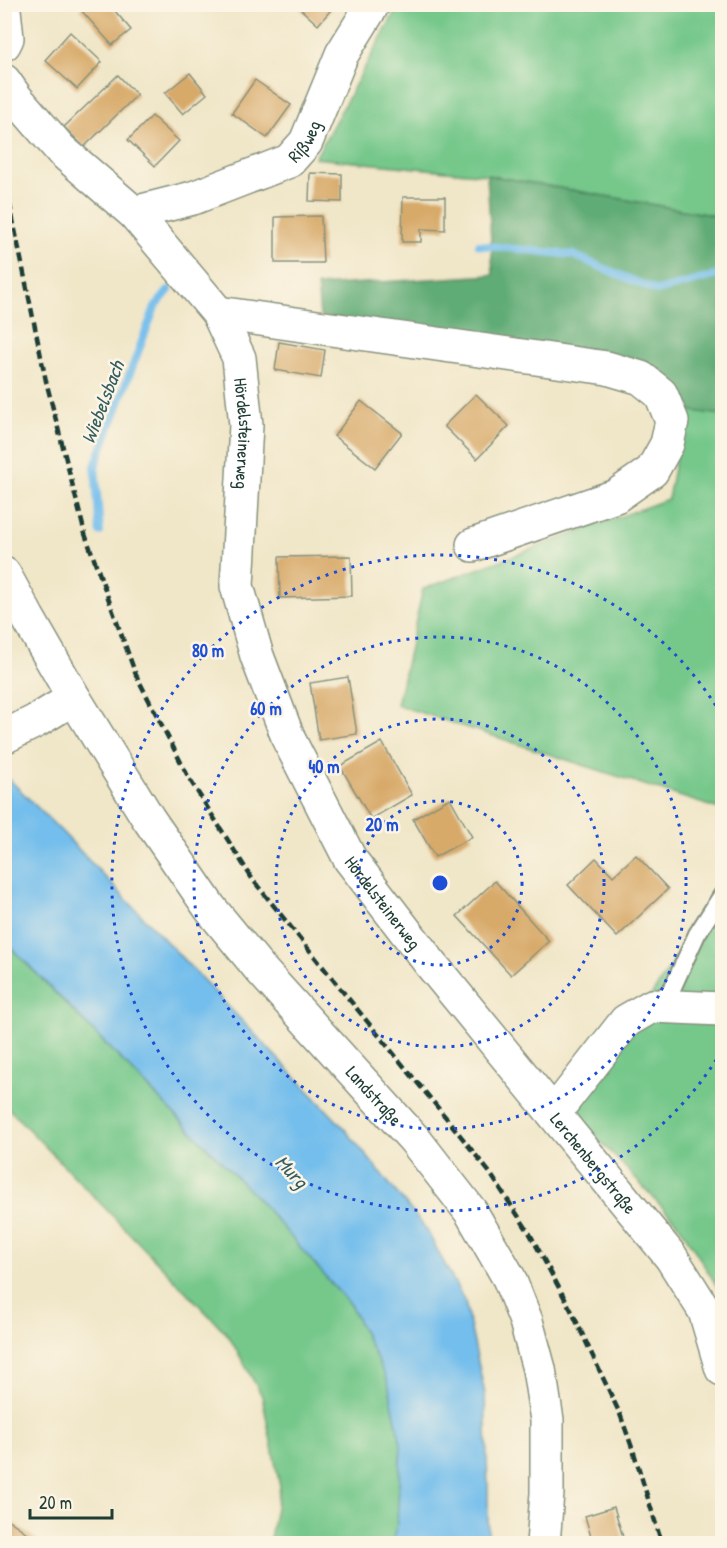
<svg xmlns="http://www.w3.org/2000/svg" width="727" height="1548" font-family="'Patrick Hand',sans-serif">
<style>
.green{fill:#75c78a;stroke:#4a825f;stroke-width:1.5}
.forest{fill:#60ac76;stroke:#407455;stroke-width:1.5}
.water{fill:#73beec;stroke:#497e90;stroke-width:1.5}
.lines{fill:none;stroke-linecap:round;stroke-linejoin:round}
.stream{stroke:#73beec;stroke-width:8}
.building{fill:#d8aa6a}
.service-casing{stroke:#88927e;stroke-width:20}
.minor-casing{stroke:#88927e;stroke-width:36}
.tertiary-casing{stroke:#88927e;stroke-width:36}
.service{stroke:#fff;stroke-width:16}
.minor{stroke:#fff;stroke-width:33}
.tertiary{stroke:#fff;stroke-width:33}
.rail{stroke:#1f3d34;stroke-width:4.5;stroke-dasharray:9 4.5;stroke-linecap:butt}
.ring{fill:none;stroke:#1d4ed8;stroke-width:3;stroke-dasharray:3 6}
.labels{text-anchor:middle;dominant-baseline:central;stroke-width:5;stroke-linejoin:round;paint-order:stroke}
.street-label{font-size:18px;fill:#1f3d34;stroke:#fcf5e5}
.water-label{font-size:20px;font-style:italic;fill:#345d62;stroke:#fcf5e5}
.centre{fill:#1d4ed8;stroke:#fcf5e5;stroke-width:3}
.ring-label{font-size:18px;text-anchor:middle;font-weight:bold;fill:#1d4ed8;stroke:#fcf5e5;stroke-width:5;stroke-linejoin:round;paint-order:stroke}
</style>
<rect width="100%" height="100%" fill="#fcf5e5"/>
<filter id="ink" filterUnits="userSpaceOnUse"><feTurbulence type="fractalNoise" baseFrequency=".0167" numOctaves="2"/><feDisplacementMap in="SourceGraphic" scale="12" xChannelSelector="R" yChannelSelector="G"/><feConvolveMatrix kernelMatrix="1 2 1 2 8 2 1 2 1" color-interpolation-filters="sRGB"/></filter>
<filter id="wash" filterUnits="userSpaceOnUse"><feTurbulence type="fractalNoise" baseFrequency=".008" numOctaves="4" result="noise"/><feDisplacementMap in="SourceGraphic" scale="24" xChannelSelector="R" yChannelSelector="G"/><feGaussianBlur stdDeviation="1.35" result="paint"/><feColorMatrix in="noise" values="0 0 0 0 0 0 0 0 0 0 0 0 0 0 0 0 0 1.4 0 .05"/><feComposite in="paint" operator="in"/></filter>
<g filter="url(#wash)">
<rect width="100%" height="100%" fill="#f0e6c8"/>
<path class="green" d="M399,5H722V217L487,175L315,158Z
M685,410L722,415V810L397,705L423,589L668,499Z
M722,890V1299L720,1291L679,1225L573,1112Z
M4,941L260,1201L351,1306L388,1382L401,1444L397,1525L392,1543H269L280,1487L262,1396L228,1335L5,1105Z"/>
<path class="forest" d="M487,175L722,217V415L685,410L648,366L320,316L317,286L493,275Z"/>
<path class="water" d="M4,774L64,834L344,1128L426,1229L465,1302L485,1394L488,1490V1543H392L397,1525L401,1444L388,1382L351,1306L260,1201L5,941Z"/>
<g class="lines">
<path class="stream" d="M479,245L573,255L657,291L722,274
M100,532L95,466L155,307L169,290"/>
</g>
<g id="blocks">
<path class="building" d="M85,4H109L131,30L112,45L80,9Z
M295,4H336L318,25Z
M70,32L102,62L77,89L45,60Z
M190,73L207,94L183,114L165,93Z
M118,75L137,95L84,147L64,127Z
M255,80L291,105L267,138L232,113Z
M152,116L179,141L155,166L128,140Z
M310,173L342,174V202L309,201Z
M403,197H445V230L421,229V242H402Z
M321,216L323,263H275V217Z
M279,342L325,350L321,378L275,370Z
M476,394L509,426L477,459L444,426Z
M361,401L402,433L375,468L334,436Z
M351,556L352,596L280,598L279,557Z
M348,677L357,734L319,740L310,683Z
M382,742L412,795L371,819L340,766Z
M450,798L472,837L435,857L413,819Z
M636,855L668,889L617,937L568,885L596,858L613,876Z
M495,881L549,941L511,975L457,916Z
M614,1507L625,1544H593L585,1516Z
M4,1517L43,1544H4Z"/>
</g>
</g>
<g filter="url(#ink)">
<use href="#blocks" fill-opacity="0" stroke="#88927e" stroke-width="1.5"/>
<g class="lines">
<defs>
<path id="service" d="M655,1004L672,989L697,934L722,895"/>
<g id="minor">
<path d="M4,10L7,38L4,44"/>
<path id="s1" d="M4,81L16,98L61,150L134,213L218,313L239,358L246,425L237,586L257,656L289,740L350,859L430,963L671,1257L705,1311L722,1369"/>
<path id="s2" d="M134,213L193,198L289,161L306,142L342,54L373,4"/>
<path d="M218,313L607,368L641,378L661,394L672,421L667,444L652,471L616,496L473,545"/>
<path d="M554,1113L626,1021L652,1006L722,1009"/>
</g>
<g id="tertiary">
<path id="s3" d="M4,574L28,618L74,698L148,818L210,908L261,970L415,1140L471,1212L509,1278L526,1321L539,1369L547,1420V1493L543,1544"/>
<path d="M4,737L36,721L74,698"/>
</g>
</defs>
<use href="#service" class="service-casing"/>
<use href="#minor" class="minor-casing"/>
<use href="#tertiary" class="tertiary-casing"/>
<use href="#service" class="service"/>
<use href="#minor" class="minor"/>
<use href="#tertiary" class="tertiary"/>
<path class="rail" d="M4,176L46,381L85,534L136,675L190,780L253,880L339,987L448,1120L490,1173L530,1234L571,1310L620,1414L634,1453L662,1544"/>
</g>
</g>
<g class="ring">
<circle cx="440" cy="883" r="82"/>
<circle cx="440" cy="883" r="164"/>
<circle cx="440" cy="883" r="246"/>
<path d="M721 1052A328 328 0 1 1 721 714"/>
</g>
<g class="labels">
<g class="street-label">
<text stroke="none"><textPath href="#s2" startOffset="189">Rißweg</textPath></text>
<text stroke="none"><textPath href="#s1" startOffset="442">Hördelsteinerweg</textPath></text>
<text stroke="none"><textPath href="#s1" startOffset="946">Hördelsteinerweg</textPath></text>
<text stroke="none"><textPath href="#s3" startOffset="642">Landstraße</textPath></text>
<text stroke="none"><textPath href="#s1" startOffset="1281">Lerchenbergstraße</textPath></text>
</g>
<g class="water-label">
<text transform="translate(102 402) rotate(-69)">Wiebelsbach</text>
<text transform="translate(292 1171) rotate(46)">Murg</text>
</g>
</g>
<circle cx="440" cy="883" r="9" class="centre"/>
<g class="ring-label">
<text x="208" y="657">80 m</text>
<text x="266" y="715">60 m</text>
<text x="324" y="773">40 m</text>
<text x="382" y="831">20 m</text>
</g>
<rect width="727" height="1548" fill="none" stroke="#fcf5e5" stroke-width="24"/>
<path d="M30 1509v9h82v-9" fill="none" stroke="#1f3d34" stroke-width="3"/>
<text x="39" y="1509" font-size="18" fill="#1f3d34" stroke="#fcf5e5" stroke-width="4.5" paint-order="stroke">20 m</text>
</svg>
